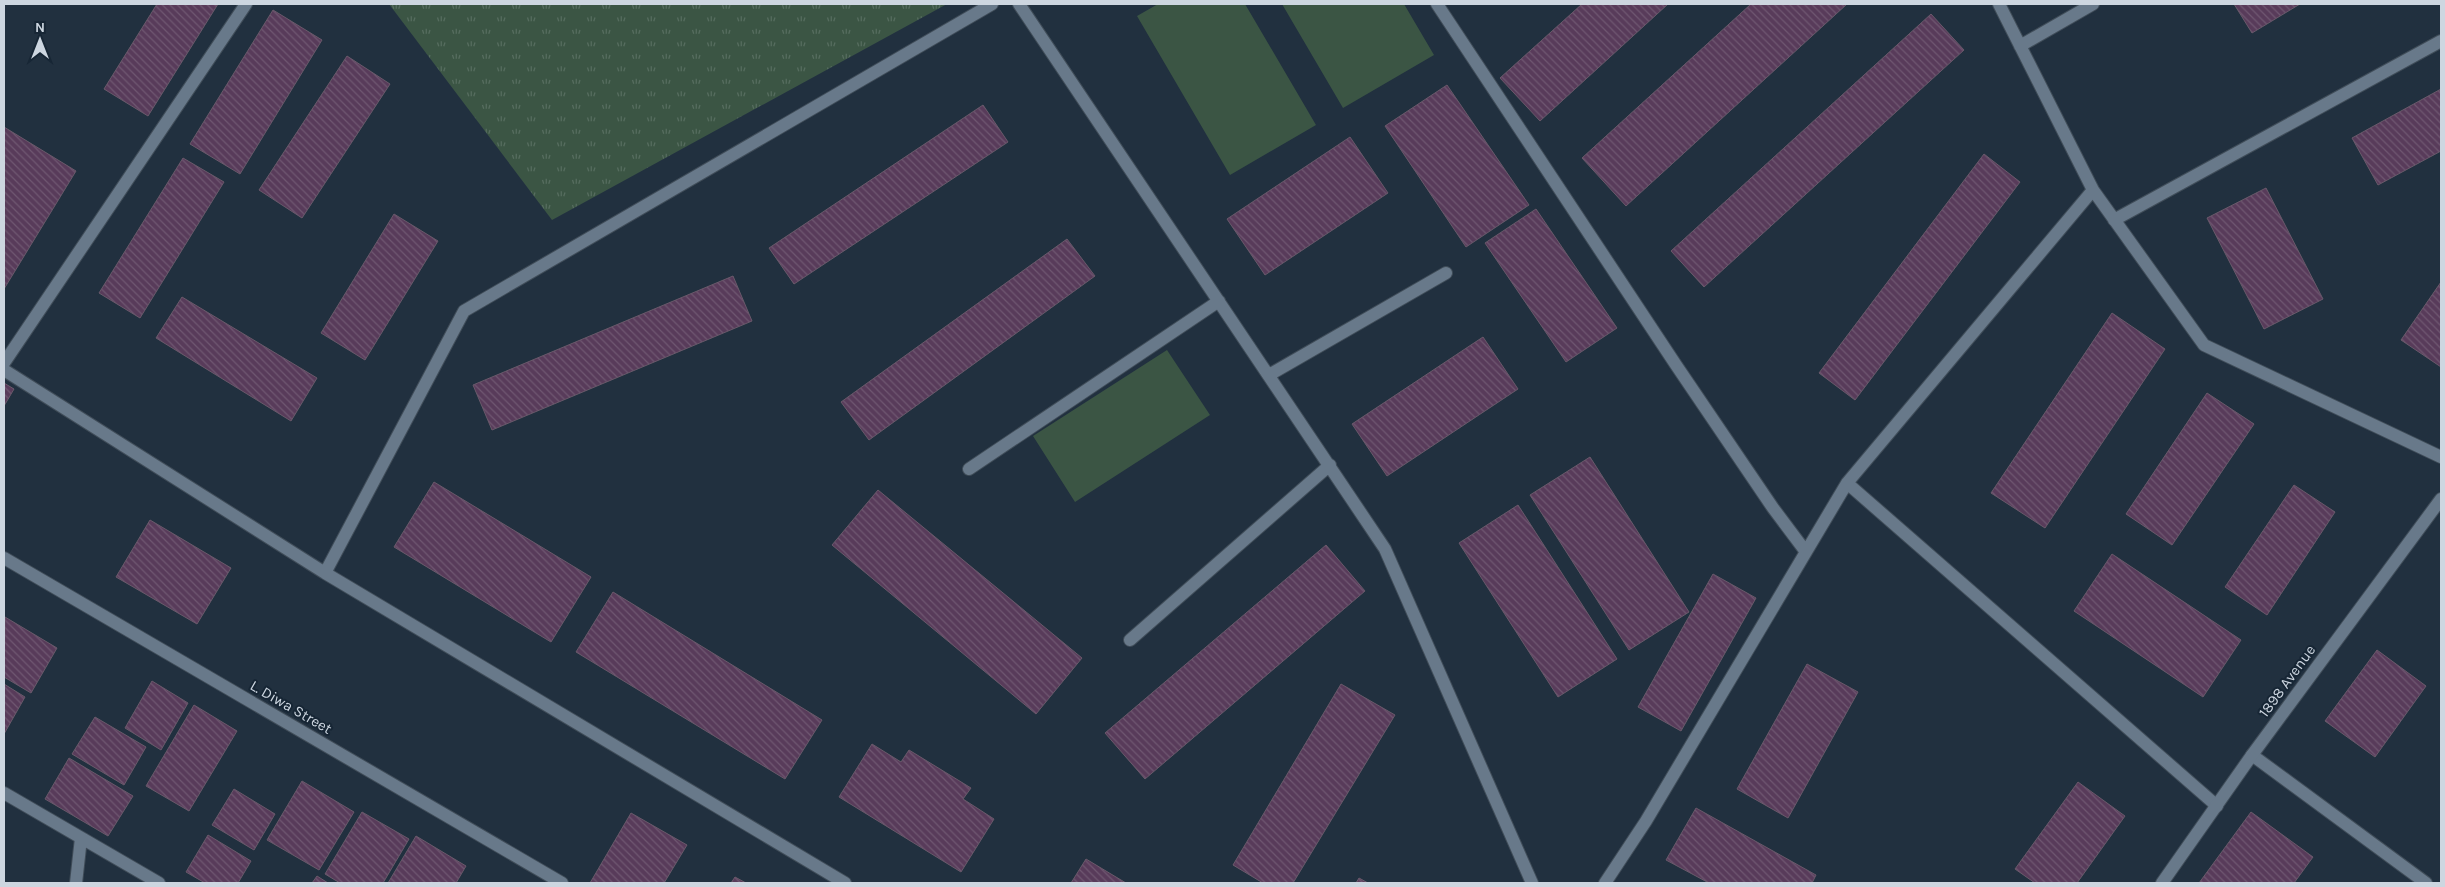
<svg xmlns="http://www.w3.org/2000/svg" width="2445" height="887" font-family="Karla,sans-serif">
<style>
.grass{fill:url(#grass-tufts)}
.park{fill:#3b5544}
.building{fill:url(#building-back-hatch);stroke:#69596a}
.lines{fill:none;stroke-linecap:round;stroke-linejoin:round}
.minor-casing{stroke:#404d59;stroke-width:14}
.tertiary-casing{stroke:#404d59;stroke-width:14}
.minor{stroke:#68798a;stroke-width:12}
.tertiary{stroke:#68798a;stroke-width:12}
.labels{text-anchor:middle;dominant-baseline:central;stroke-width:4;stroke-linejoin:round;paint-order:stroke}
.street-label{font-size:15px;fill:#cdd6e0;stroke:#172635}
</style>
<defs>
<pattern id="grass-tufts" width="24" height="20" patternUnits="userSpaceOnUse" patternTransform="scale(1.25)"><rect width="24" height="20" fill="#3b5544"/><path d="M3 7l-1-3M5 7V3M7 7l1-3M15 17l-1-3M17 17v-4M19 17l1-3" fill="none" stroke="#566d5f"/></pattern>
<pattern id="building-back-hatch" width="6" height="6" patternUnits="userSpaceOnUse" patternTransform="scale(1.25)"><rect width="6" height="6" fill="#583b5a"/><path d="M-1 5l2 2M0 0l6 6M5-1l2 2" fill="none" stroke="#6f5771"/></pattern>
</defs>
<rect width="100%" height="100%" fill="#21303f"/>
<path class="grass" d="M389,4H947L552,220Z"/>
<path class="park" d="M1158,4H1245L1316,125L1230,175L1137,16Z
M1282,4H1404L1434,55L1343,108Z
M1167,350L1210,415L1075,502L1033,436Z"/>
<path class="building" d="M157,4H218L148,116L104,89Z
M1582,4H1668L1540,121L1500,78Z
M1751,4H1847L1626,206L1582,158Z
M2234,4H2300L2252,33Z
M273,10L322,40L240,174L190,144Z
M1931,14L1964,50L1704,287L1671,251Z
M347,56L390,84L302,218L259,190Z
M1447,85L1529,205L1466,247L1385,126Z
M2441,89V151L2378,185L2352,138Z
M983,105L1008,142L794,284L769,248Z
M4,127L76,171L4,289Z
M1350,137L1388,193L1265,275L1227,219Z
M1984,154L2020,182L1855,400L1819,373Z
M183,158L224,182L140,318L99,293Z
M2266,188L2323,299L2264,329L2207,218Z
M1536,209L1617,328L1566,362L1485,243Z
M394,214L438,241L365,360L321,333Z
M1067,239L1095,276L869,440L841,402Z
M733,276L752,321L492,430L473,385Z
M2441,282V367L2401,340Z
M182,297L317,378L291,421L156,338Z
M2112,313L2165,349L2045,528L1991,493Z
M1483,337L1518,389L1387,476L1352,424Z
M4,383L14,389L4,406Z
M2207,393L2254,424L2172,545L2126,514Z
M1590,457L1689,612L1629,650L1530,495Z
M434,482L591,577L551,642L394,547Z
M2294,485L2335,512L2267,615L2225,587Z
M878,490L1082,658L1036,714L832,545Z
M1518,505L1617,659L1558,697L1459,543Z
M150,520L231,568L197,624L116,577Z
M1326,545L1365,591L1145,779L1105,733Z
M2112,554L2241,640L2203,697L2074,611Z
M1713,574L1756,598L1681,731L1638,707Z
M613,592L822,720L785,779L576,652Z
M5,617L57,648L31,693L4,677Z
M2377,650L2426,686L2375,757L2325,721Z
M1807,664L1858,692L1788,818L1737,789Z
M152,681L188,703L161,750L125,728Z
M4,684L25,697L4,734Z
M1341,684L1395,715L1293,883H1263L1233,865Z
M194,705L237,731L189,811L146,786Z
M95,717L146,747L124,785L72,754Z
M872,744L901,762L909,750L971,788L963,799L994,819L961,872L839,797Z
M69,758L133,796L108,836L45,799Z
M302,781L354,812L319,870L267,840Z
M2078,782L2125,816L2077,883H2035L2015,869Z
M234,789L275,814L254,850L212,825Z
M1696,808L1816,875L1812,883H1709L1666,860Z
M362,812L409,839L383,883H340L325,874Z
M2251,812L2313,857L2294,883H2199Z
M631,813L687,845L664,883H590Z
M208,835L251,861L238,883H205L186,872Z
M416,836L466,866L456,883H388Z
M1086,859L1126,883H1071Z
M317,876L328,883H312Z
M735,877L746,883H731Z
M1359,878L1368,883H1356Z"/>
<g class="lines">
<defs>
<path id="minor" d="M1019,4L1385,549L1532,883
M1437,4L1676,365L1773,508L1806,552
M1999,4L2093,190L2204,345L2441,457
M2020,46L2093,4
M2114,220L2441,41
M4,363L246,4
M4,370L325,573L845,883
M1269,375L1446,273
M969,469L1219,301
M1847,483L2217,806
M4,558L562,883
M325,573L464,311L992,4
M1130,640L1330,465
M2252,755L2426,883
M4,793L159,883
M76,883L81,838
M1605,883L1646,821L1847,483L2093,190"/>
<path id="tertiary" d="M2162,883L2252,755L2441,499"/>
</defs>
<use href="#minor" class="minor-casing"/>
<use href="#tertiary" class="tertiary-casing"/>
<use href="#minor" class="minor"/>
<use href="#tertiary" class="tertiary"/>
</g>
<g class="labels">
<g class="street-label">
<text transform="translate(2287 681) rotate(-54)">1898 Avenue</text>
<text transform="translate(291 707) rotate(30)">L. Diwa Street</text>
</g>
</g>
<rect width="2445" height="887" fill="none" stroke="#cdd6e0" stroke-width="10"/>
<g transform="translate(40 40)" stroke="#172635" stroke-width="4" paint-order="stroke">
<path d="M0-4L9 19L0 12L-9 19Z" fill="#cdd6e0"/>
<text y="-8" font-size="14" font-weight="bold" text-anchor="middle" fill="#cdd6e0">N</text>
</g>
</svg>
